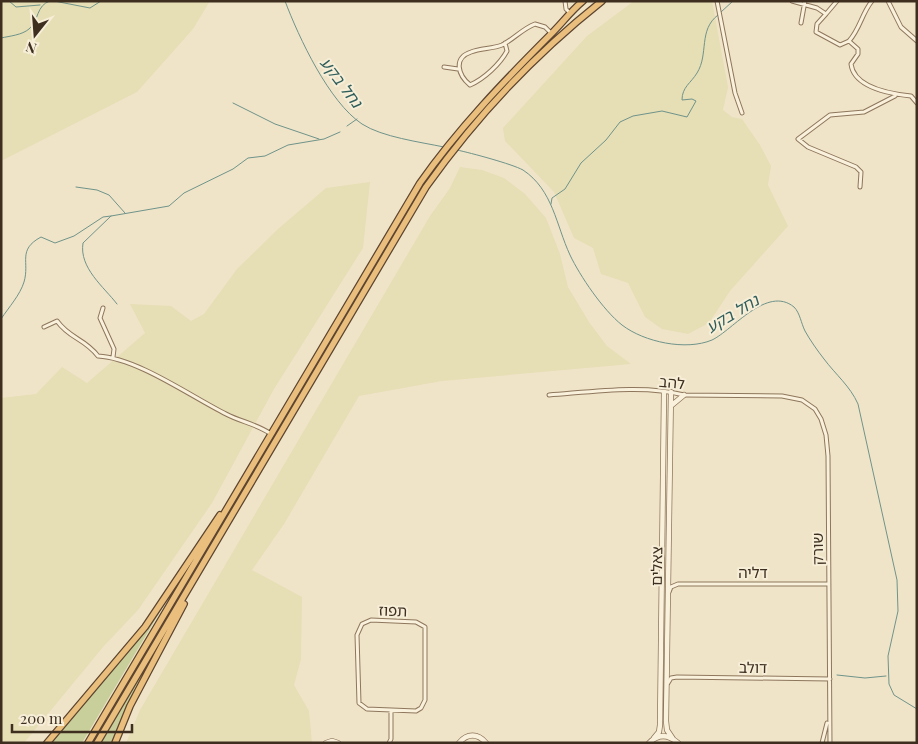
<svg xmlns="http://www.w3.org/2000/svg" width="918" height="744" font-family="'Playfair Display','Noto Sans Hebrew',serif">
<style>
.farmland{fill:#e6deb5}
.green{fill:#c9cf9b}
.lines{fill:none;stroke-linecap:round;stroke-linejoin:round}
.stream{stroke:#6f938a;stroke-width:1}
.minor-casing{stroke:#8d765c;stroke-width:5}
.tertiary-casing{stroke:#8d765c;stroke-width:6}
.trunk-casing{stroke:#5b4430;stroke-width:8}
.minor{stroke:#faf1dc;stroke-width:3}
.tertiary{stroke:#faf1dc;stroke-width:4.5}
.trunk{stroke:#eabe7c;stroke-width:5.5}
.labels{text-anchor:middle;dominant-baseline:central;stroke-width:4;stroke-linejoin:round;paint-order:stroke}
.street-label{font-size:15px;fill:#3d2e20;stroke:#f7eed8}
.water-label{font-size:16px;font-style:italic;fill:#2f5d5a;stroke:#f7eed8}
</style>
<rect width="100%" height="100%" fill="#f0e4c8"/>
<path class="farmland" d="M1,1H210L193,29L137,92L1,161Z
M634,1H712L728,87L723,110L732,117L742,119L760,145L771,166L768,185L788,226L730,291L709,323L688,334L662,329L645,317L628,283L601,274L593,248L574,238L554,192L505,141L503,128L587,36Z
M460,167L482,170L504,178L525,194L546,218L560,254L568,287L589,322L607,346L631,364L442,381L359,396L284,524L252,570L302,597L301,659L294,685L309,711L312,743H126L140,710L430,216L450,188Z
M370,182L363,248L274,389L212,503L138,610L103,647L24,743H1V398L36,394L62,367L87,383L145,333L130,304L171,306L191,321L204,314L237,269L278,229L326,188Z"/>
<path class="green" d="M173,590L82,743H51L135,644Z
M151,659L111,743H101Z"/>
<g class="lines">
<path class="stream" d="M9,1L16,7L40,5
M54,1L90,8L101,1
M285,1C299,38 329,102 362,124C382,137 420,142 444,147
M721,12L733,1
M1,38C10,36 22,35 29,29C39,21 36,5 50,1
M233,103L275,124L319,139
M347,126L357,119
M457,150C471,153 512,164 523,170C553,190 556,225 570,255C580,276 603,310 622,325C644,342 686,351 712,340C733,330 767,285 794,307C800,313 801,323 805,331C810,340 817,350 824,359C836,375 850,386 858,404L897,580L898,611L888,656L889,684L894,695L917,709
M76,187L97,190L109,195L125,213
M551,204L552,198L565,189L581,163L606,140L620,122L633,116L662,111L687,117L696,101L692,99L682,100C682,87 691,83 697,73C709,54 698,30 718,15
M117,304C104,287 79,268 83,243L111,216L169,206L184,193L233,169L248,158L265,156L288,145L324,139L340,132
M1,319C9,307 20,295 24,282C30,262 17,250 41,237L55,243L74,236L103,217L111,216
M837,675L865,678L886,676"/>
<defs>
<path id="minor" d="M565,1L566,9L569,12
M717,1L735,93L742,113
M792,1L817,8L826,14L817,24L816,32L840,45L849,41L858,49V54L851,64C854,88 892,94 911,96L917,103
M888,1L901,27L917,41
M826,14L837,1
M801,23L805,1
M849,41C860,29 862,13 872,1
M505,43L507,51C500,64 484,79 470,85C458,75 453,58 471,52C481,48 492,49 502,45C514,39 522,29 535,24L545,27L551,33
M444,67L458,69
M860,187L861,172L856,167L808,147L798,139L830,115L864,112L895,96
M103,308L100,318L114,349L113,357
M44,327L57,321C70,339 84,338 98,356C137,358 190,396 226,414C241,422 257,424 271,434
M549,395C590,392 644,384 684,395L782,396L802,400L815,409L821,419L826,435L828,456L830,743
M669,592L671,587L678,584H829
M371,620L416,622L425,627V700L421,708L416,711L367,709L359,703L357,635L362,624Z
M668,683L671,678L677,677L830,679
M389,743L391,739V711
M822,743L827,723"/>
<path id="tertiary" d="M671,392L666,721L667,730L673,739
M672,405L684,395
M654,738L659,732L660,725L664,392
M326,743L332,741L338,743
M459,743C467,733 478,733 486,743
M649,743C658,734 668,734 678,743"/>
<path id="trunk" d="M47,743L145,627L220,515
M88,743L420,183C458,129 504,81 551,34C562,23 571,11 583,1
M97,743L426,187C475,118 535,54 602,1
M115,743L130,706L184,604"/>
</defs>
<use href="#minor" class="minor-casing"/>
<use href="#tertiary" class="tertiary-casing"/>
<use href="#trunk" class="trunk-casing"/>
<use href="#minor" class="minor"/>
<use href="#tertiary" class="tertiary"/>
<use href="#trunk" class="trunk"/>
</g>
<g class="labels">
<g class="street-label">
<text transform="translate(672 382) rotate(5)">להב</text>
<text transform="translate(817 549) rotate(-91)">שורק</text>
<text transform="translate(656 566) rotate(-89)">צאלים</text>
<text x="753" y="572">דליה</text>
<text transform="translate(393 610) rotate(2)">תפוז</text>
<text transform="translate(753 667) rotate(1)">דולב</text>
</g>
<g class="water-label">
<text transform="translate(342 82) rotate(53)">נחל בקע</text>
<text transform="translate(732 313) rotate(-31)">נחל בקע</text>
</g>
</g>
<rect width="918" height="744" fill="none" stroke="#3d2e20" stroke-width="5"/>
<g transform="translate(35 35) rotate(197)" stroke="#f7eed8" stroke-width="4" paint-order="stroke">
<path d="M0-4L9 19L0 12L-9 19Z" fill="#3d2e20"/>
<text y="-8" font-size="14" font-weight="bold" text-anchor="middle" fill="#3d2e20">N</text>
</g>
<path d="M12 724v8h120v-8" fill="none" stroke="#3d2e20" stroke-width="2.5"/>
<text x="20" y="724" font-size="15" fill="#3d2e20" stroke="#f7eed8" stroke-width="4" paint-order="stroke">200 m</text>
</svg>
